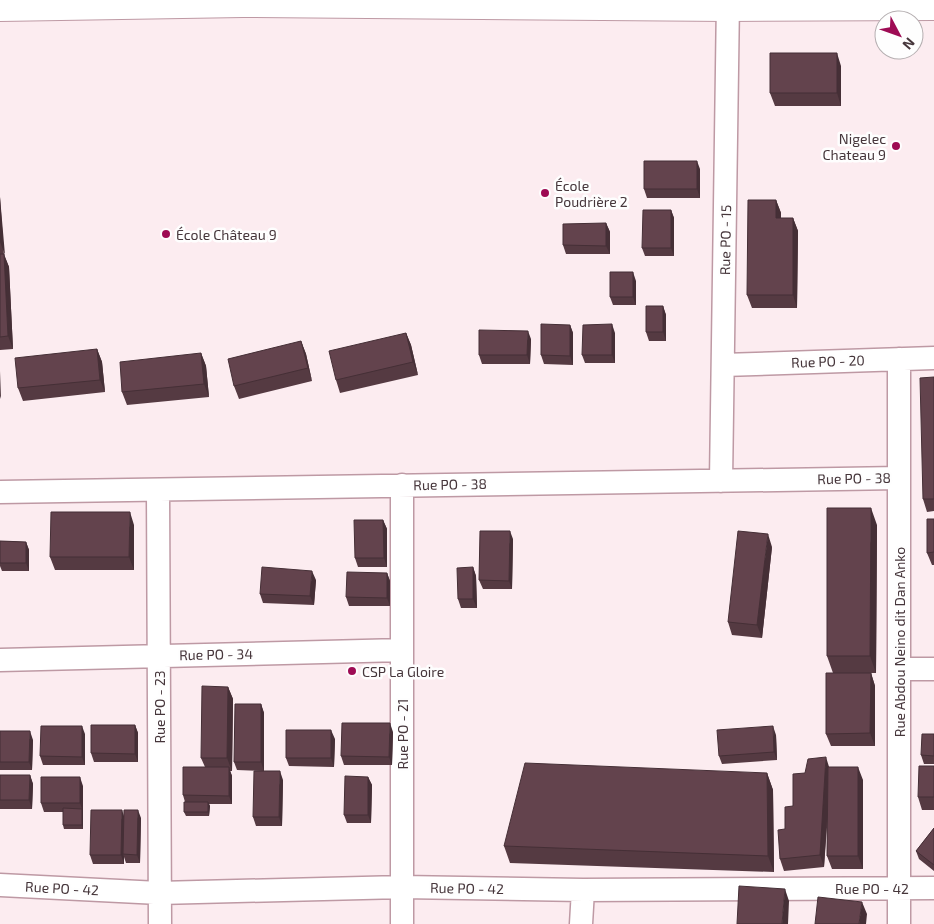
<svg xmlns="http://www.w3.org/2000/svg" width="934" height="924" font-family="'Exo 2',sans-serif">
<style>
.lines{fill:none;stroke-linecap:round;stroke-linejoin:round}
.street-casing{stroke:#be99a4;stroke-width:25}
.secondary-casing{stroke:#be99a4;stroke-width:30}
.street{stroke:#fff;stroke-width:22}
.secondary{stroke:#fff;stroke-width:28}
.wall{fill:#553a42}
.shaded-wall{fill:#452f36}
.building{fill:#63434d;stroke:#452f36}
.poi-dot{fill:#9e0b54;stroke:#fefefe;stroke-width:2}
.labels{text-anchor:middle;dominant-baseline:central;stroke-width:5;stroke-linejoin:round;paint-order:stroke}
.poi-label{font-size:14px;fill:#46363b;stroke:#fefefe;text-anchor:start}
.street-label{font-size:14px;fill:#46363b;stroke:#fefefe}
</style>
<rect width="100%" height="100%" fill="#fcecf0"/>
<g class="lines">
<defs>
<path id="street" d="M723,365L934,358
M721,481L728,0
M402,485V924
M158,490L160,924
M0,492L899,478
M0,660L402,650
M899,669H934
M0,885L159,893L402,887L583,890L934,888
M581,924L583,890
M899,924V359"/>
<path id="secondary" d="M0,7L243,3L728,7L934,6"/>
</defs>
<use href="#street" class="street-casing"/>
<use href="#secondary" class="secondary-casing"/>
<use href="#street" class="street"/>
<use href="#secondary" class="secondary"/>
</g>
<path class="wall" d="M841,66V106H775L770,93Z
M700,169V198H647L644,189Z
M0,197L4,255L9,267L13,349L0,350Z
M776,200L781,213V218H793L798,231L797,308H752L747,295Z
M671,210L674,218V256H645L642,248Z
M606,223L610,232V254H566L563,245Z
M636,281V305H613L610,297Z
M663,306L666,315V341H649L646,332Z
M570,325L573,333V365L544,364L541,355Z
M406,333L411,345L418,375L340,393L336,380Z
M615,333V363H585L582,355Z
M531,339L530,364H482L479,355Z
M301,341L306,354L312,381L239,399L234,386Z
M97,349L102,362L105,392L23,401L18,388Z
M201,353L206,366L209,397L127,405L122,392Z
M934,377V511L927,512L923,499Z
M934,519V565H932L927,553Z
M383,520L387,529V567H358L355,558Z
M134,525V570H55L50,557Z
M877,525L876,673H871L875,686V746H831L826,734L833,673L827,656Z
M513,539L512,589H483L479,580Z
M0,541L26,542L29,550V571H2L0,566Z
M772,547L762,638L732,635L728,622Z
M473,567L476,576L477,608H461L458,599Z
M387,573L390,581V606H349L346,597Z
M316,580L314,605L263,603L260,594Z
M228,687L233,699L232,771H230L232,776V804H209L210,806L209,816H186L184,812L185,802L183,795L205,767L201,758Z
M261,704L264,713V771L237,770L234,762Z
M135,725L138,733V762H94L91,753Z
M0,731L33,740L32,770H0Z
M393,732L392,765H344L341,756Z
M85,734V765H43L40,756Z
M934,734V764H924L921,755Z
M776,735L777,760L722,764L719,756Z
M335,739L334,767L289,766L286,758Z
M934,766V810H922L918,797Z
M829,767L863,780V869H832L827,856L828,814L824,867L784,871L780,859L785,829L805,773Z
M767,773L773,790L774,872L510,863L504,846Z
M0,775H30L33,784L32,809H0Z
M368,777L372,785L371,823H347L344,815Z
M283,780L282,826H256L253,817Z
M83,786V829H64L63,825V812H44L41,803Z
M124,816L141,818L140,863H126L124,857V864H93L90,855Z
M934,828V871L919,859L916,851Z"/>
<path class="shaded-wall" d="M837,53L841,66V106L837,93Z
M697,161L700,169V198L697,189Z
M0,197L5,255L0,242Z
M776,200L781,213V231L776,218Z
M671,210L674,218V256L671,248Z
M793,218L798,231L797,308L793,295Z
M606,223L610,232V254L606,246Z
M4,254L9,267L13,349L8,336Z
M633,272L636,281V305L633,297Z
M663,306L666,315V341L663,332Z
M612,324L615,333V363L612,355Z
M570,325L573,333V365L570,356Z
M528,331L531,339L530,364L527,355Z
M406,333L411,345L418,375L413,362Z
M301,341L306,354L312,381L308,368Z
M97,349L102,362L105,392L100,380Z
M201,353L206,366L209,397L204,384Z
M0,370V371L1,399L0,396Z
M871,508L877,525L876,673L870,656Z
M130,512L134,525V570L129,557Z
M383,520L387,529V567L384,558Z
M510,531L513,539L512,589L509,581Z
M768,534L772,547L762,638L757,625Z
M26,542L29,550V571L26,563Z
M473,567L476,576L477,608L473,599Z
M312,571L316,580L314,605L310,596Z
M387,573L390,581V606L387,598Z
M871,673L875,686V746L870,733Z
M228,687L233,699L232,771L227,758Z
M261,704L264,713V771L261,762Z
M390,723L393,732L392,765L389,757Z
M135,725L138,733V762L135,754Z
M82,726L85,734V765L82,757Z
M773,726L776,735L777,760L774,752Z
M331,730L335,739L334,767L331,758Z
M30,731L33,740L32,770L29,762Z
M826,757L830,770L824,867L820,855Z
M229,767L232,776V804L229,796Z
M858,767L863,780V869L858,856Z
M280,771L283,780L282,826L279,817Z
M767,773L773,790L774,872L768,856Z
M30,775L33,784L32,809L29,800Z
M80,777L83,786V829L82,825V809L80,803Z
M368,777L372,785L371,823L368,815Z
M208,802L210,806L209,816L208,812Z
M122,810L125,819L123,854L124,857V864L121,855Z
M138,810L141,818L140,863L137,855Z
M785,889L789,901L788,924H782Z
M862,902L867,914L866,924H859Z"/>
<path class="building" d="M770,53H837V93H770Z
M644,161H697V189H644Z
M748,200H776V218H793V295H747Z
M643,210H671V248H642Z
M606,223V246L563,245V224Z
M0,254H4L8,336L0,337Z
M610,272H633V297H610Z
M646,306H663V332H646Z
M541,324L570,325V356L541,355Z
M612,324V355H582L583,325Z
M479,330L528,331L527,355H479Z
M406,333L413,362L336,380L329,351Z
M301,341L308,368L234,386L228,359Z
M97,349L100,380L18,388L15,358Z
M201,353L204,384L122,392L120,362Z
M934,377V499H923L920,378Z
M827,508H871L870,656H827Z
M51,512H130L129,557H50Z
M927,519H934V552L927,553Z
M354,520H383L384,558H355Z
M480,531H510L509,581L479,580Z
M738,531L768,534L757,625L728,622Z
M0,541L26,542V563H0Z
M262,567L312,571L310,596L260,594Z
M473,567V599H458L457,568Z
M347,572L387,573V598L346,597Z
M826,673H871L870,733L826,734Z
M202,686L228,687L227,758H201Z
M235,704H261V762H234Z
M342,723H390L389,757L341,756Z
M91,725H135V754L91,753Z
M41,726H82V757L40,756Z
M773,726L774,752L719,756L717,730Z
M286,730H331V758H286Z
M0,731H30L29,762H0Z
M922,734H934V756L921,755Z
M826,757L820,855L780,859L778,830L785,829V807L793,806V774L805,773L808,759Z
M525,763L767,773L768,856L504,846Z
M919,766H934V797H918Z
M183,767H229V796L183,795Z
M828,767H858V856H827Z
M254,771H280L279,817H253Z
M0,775H30L29,800H0Z
M345,776L368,777V815H344Z
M41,777H80V803H41Z
M184,802H208V812H184Z
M63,808L82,809V825H63Z
M91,810H122L121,855H90Z
M124,810H138L137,855L123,854Z
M934,828V865L916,851Z
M739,886L785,889L782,924H737Z
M818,897L862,902L859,924H815Z"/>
<g class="poi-dot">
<circle cx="896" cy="146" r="5"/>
<circle cx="545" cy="193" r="5"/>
<circle cx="166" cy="234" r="5"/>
<circle cx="352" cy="671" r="5"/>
</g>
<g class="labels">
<g class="poi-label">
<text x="886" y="138" text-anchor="end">Nigelec<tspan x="886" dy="16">Chateau 9</tspan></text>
<text x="555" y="185">École<tspan x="555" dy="16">Poudrière 2</tspan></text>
<text x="176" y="234">École Château 9</text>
<text x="362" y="671">CSP La Gloire</text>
</g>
<g class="street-label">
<text transform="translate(725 240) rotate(-89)">Rue PO - 15</text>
<text transform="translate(828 361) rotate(-2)">Rue PO - 20</text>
<text transform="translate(854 478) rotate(-1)">Rue PO - 38</text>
<text transform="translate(450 484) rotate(-1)">Rue PO - 38</text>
<text transform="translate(899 642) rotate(-90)">Rue Abdou Neino dit Dan Anko</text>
<text transform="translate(216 654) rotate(-1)">Rue PO - 34</text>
<text transform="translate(159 707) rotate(-90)">Rue PO - 23</text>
<text transform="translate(402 734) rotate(-90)">Rue PO - 21</text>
<text transform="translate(62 888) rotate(3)">Rue PO - 42</text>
<text transform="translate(467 888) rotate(1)">Rue PO - 42</text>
<text x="872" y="888">Rue PO - 42</text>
</g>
</g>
<g transform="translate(899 35) rotate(131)"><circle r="24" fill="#fefefe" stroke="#b4aeb0"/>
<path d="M0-4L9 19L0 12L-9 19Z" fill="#9e0b54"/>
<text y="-8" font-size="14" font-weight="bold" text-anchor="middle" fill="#46363b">N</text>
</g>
</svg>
